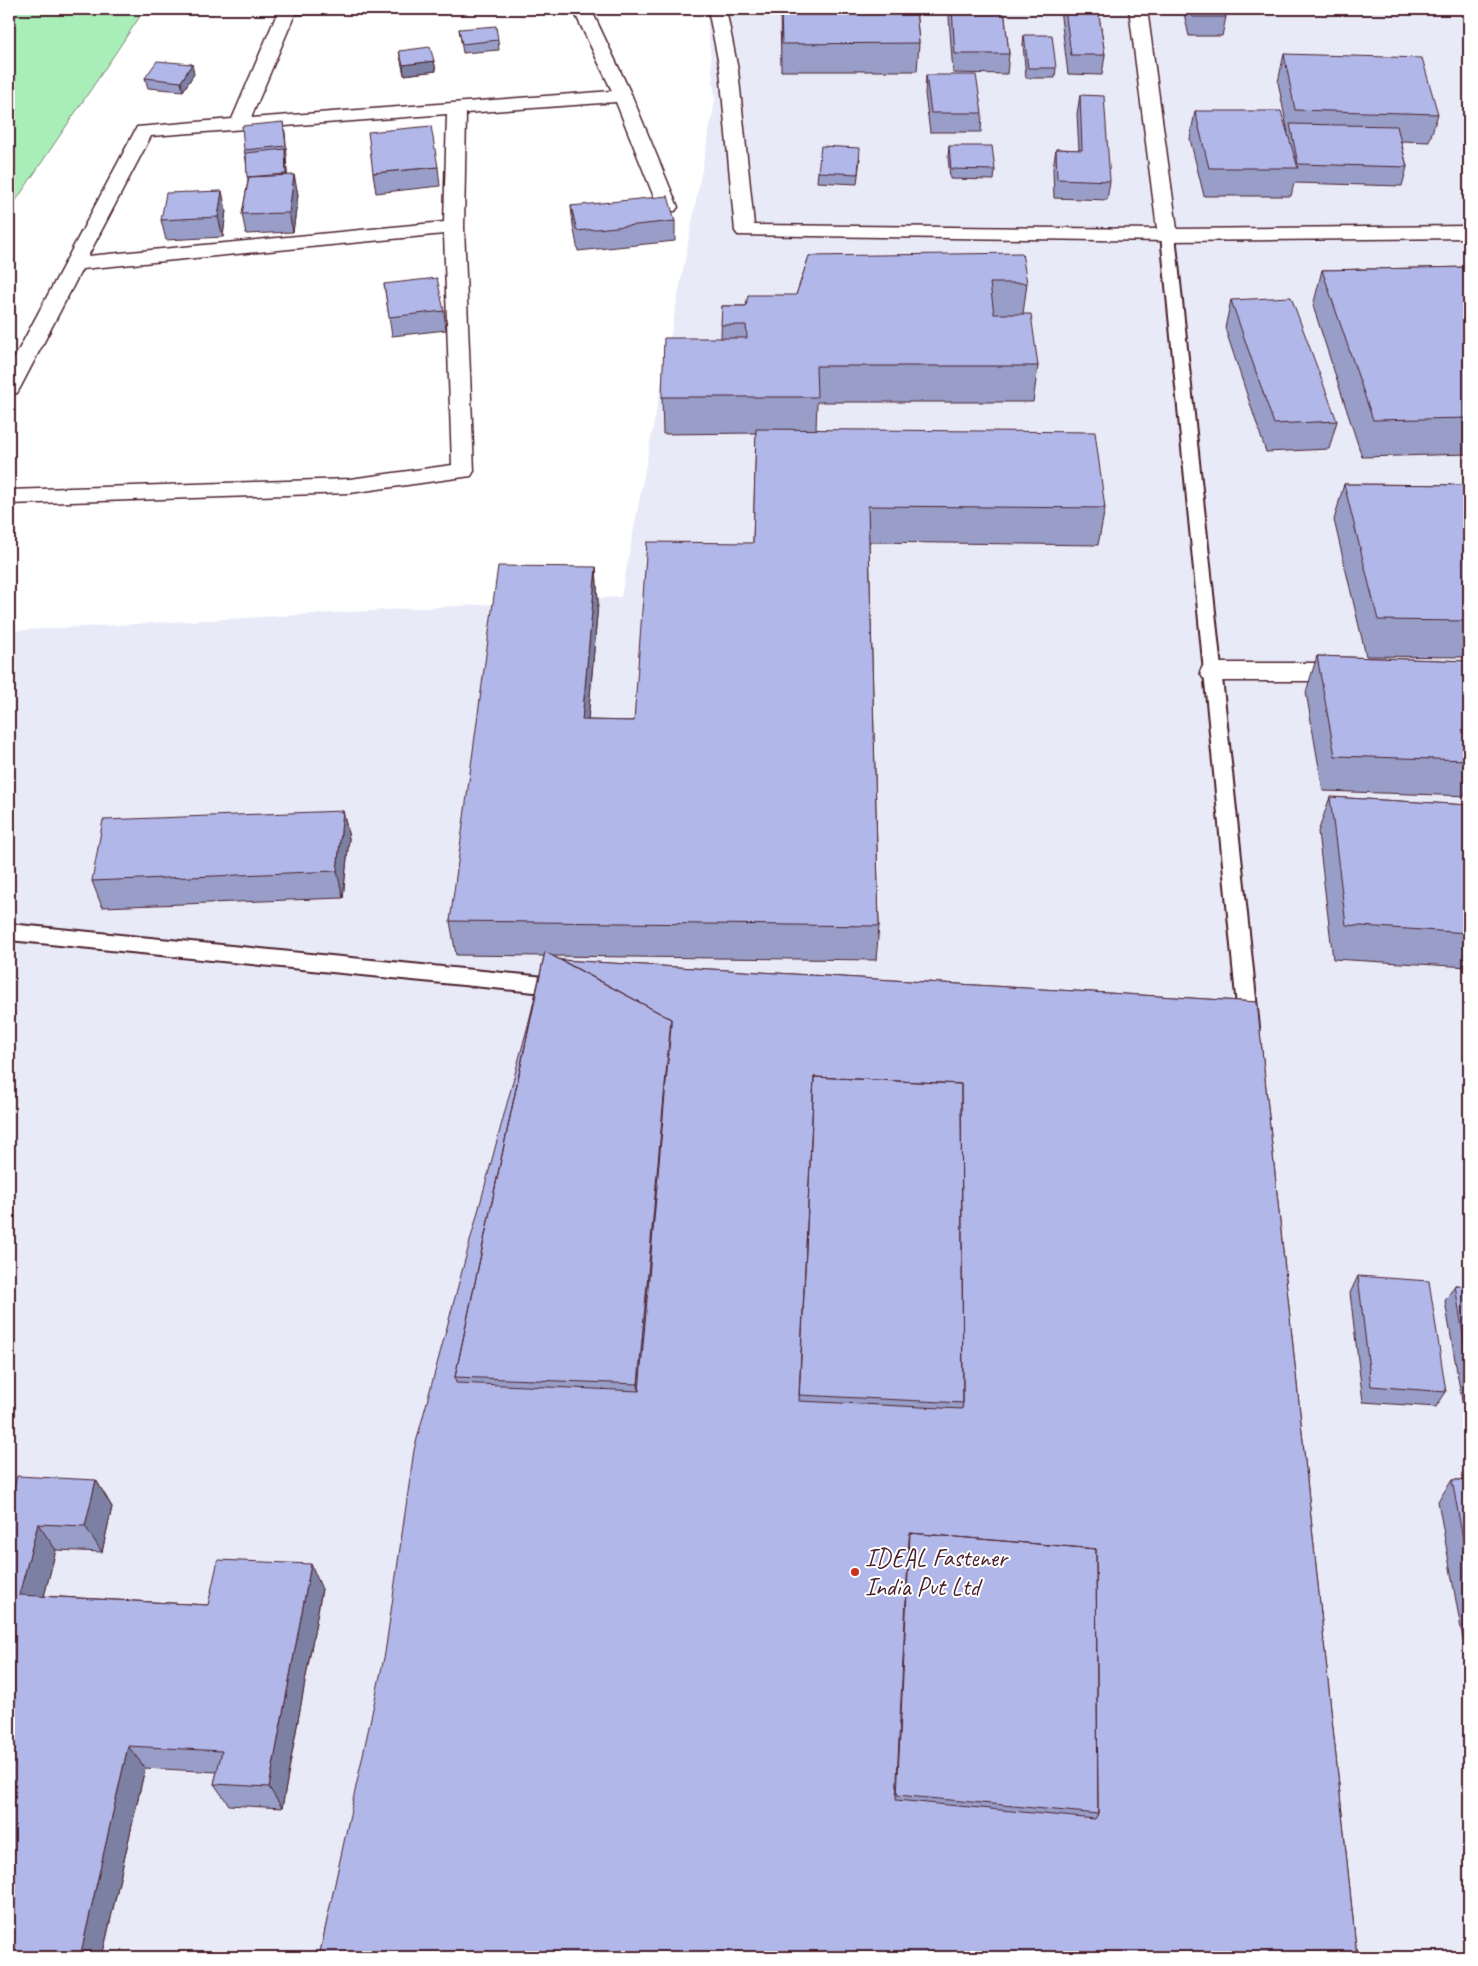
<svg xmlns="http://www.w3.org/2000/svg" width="1478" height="1966" font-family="Caveat,sans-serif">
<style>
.built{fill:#e8eaf8}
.green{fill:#a9eeb9;stroke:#7a8672}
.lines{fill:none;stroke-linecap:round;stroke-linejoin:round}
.service-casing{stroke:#4a1f2b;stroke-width:4}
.minor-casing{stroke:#4a1f2b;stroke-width:3}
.service{fill:#fff;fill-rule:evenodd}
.minor{fill:#fff;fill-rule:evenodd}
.wall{fill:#989ec8;stroke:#4a1f2b}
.shaded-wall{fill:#7c81a3;stroke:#4a1f2b}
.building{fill:#b1b8e9;stroke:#4a1f2b;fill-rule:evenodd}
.poi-dot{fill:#c8321e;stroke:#fff;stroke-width:2}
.labels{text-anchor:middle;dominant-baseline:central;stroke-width:4;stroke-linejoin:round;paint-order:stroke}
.near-poi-label{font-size:25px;fill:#4a1f2b;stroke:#fff;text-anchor:start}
</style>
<rect width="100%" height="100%" fill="#fff"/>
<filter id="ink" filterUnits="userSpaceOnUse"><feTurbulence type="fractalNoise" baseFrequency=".02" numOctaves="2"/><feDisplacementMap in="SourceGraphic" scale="10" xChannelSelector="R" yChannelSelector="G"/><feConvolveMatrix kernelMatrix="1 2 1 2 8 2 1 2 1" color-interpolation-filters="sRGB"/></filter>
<g filter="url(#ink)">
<path class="built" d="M706,9H1469V1957H9V631L621,597L715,101Z"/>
<path class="green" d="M9,9H145L9,211Z"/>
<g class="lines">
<defs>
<path id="service" d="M1168,231L1175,235L1259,1027L1256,1033L1249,1035L1242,1033L1239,1027L1161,235Z
M9,924L565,979L572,981L575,987L572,993L565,995L9,940Z"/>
<path id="minor" d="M279,9H323L320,13L295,14L251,118L612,91L573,9H591L632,96L678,207L675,211H661L658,207L616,102L466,113L464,227L474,471L471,476L350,493L9,504V490L350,479L452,465L444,234L82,269L20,388L17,393L9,395V368L137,127L232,119ZM447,114L444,222L88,256L151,136Z
M708,9H726L738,70L754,225L1157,229L1129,9H1147L1177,229L1469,226V238L1168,241L738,235L735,231L720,70Z
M1212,663H1350L1359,666L1362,672L1359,678L1350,681H1212L1203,678L1200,672L1203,666Z"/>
</defs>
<use href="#service" class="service-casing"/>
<use href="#minor" class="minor-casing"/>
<use href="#service" class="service"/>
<use href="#minor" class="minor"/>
</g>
<path class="wall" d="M780,9H916L919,43L917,71H781Z
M950,9H1004L1009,54L1007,74L953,73L949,18Z
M1060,9H1098L1105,55L1102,75L1068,74Z
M1183,9H1224L1226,17L1222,36H1189Z
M459,29L498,40L499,50L463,53Z
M1024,35L1056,68L1055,78H1026L1023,44Z
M399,51L434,61L436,71L404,75L401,61Z
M1284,54L1438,114L1429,142L1401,141L1407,167L1402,186L1294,183L1291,196H1204L1190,139L1195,111L1288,133L1278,82Z
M194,74L183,91L148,88L145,78Z
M926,75L982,113L981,132H930L925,94Z
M1080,95L1110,181L1107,200L1054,198L1053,168L1056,149L1079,150L1077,114Z
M283,122L285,132L287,156H286L287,176L294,175L298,195L293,232L246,234L242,214L248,181L246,160L244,150Z
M949,146L995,170L994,180L950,179L948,156Z
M860,158L857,184L817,182L818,172Z
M438,167L440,186L376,193L373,173Z
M571,206L675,221V241L578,251L573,225Z
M226,210L223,237L166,240L161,220Z
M809,256L1027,283L1023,314L1038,366L1033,402H817L816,429L1105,508L1098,545L869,542L879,926L876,960L553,956L561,960L1257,1002L1357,1957H319L544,956L456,955L450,921L596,567L598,603L588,720L634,721L753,543L756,433L663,434L662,397L721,338L722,306H746L796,295Z
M1469,267V454L1362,457L1313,306L1322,270Z
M384,284L444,311L446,330L392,336Z
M1231,300L1337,421L1329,449L1266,452L1225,328Z
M1344,484L1469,485V657L1366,656L1334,520Z
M1317,656L1469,661V796L1323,791L1306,692Z
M1330,797L1469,805V967L1333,959L1318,832Z
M343,811L349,838L343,898L102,907L92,881Z
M1358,1276L1446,1392L1436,1407L1363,1402L1350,1293Z
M1455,1285L1469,1286V1408L1463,1407L1445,1301Z
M96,1480L112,1507L102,1552L56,1550L44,1596L208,1605L322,1589L282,1808L229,1805L214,1784L217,1772L145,1768L102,1957L9,1505Z
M1452,1480H1469V1673L1438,1501Z"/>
<path class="shaded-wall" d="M434,61L436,71L404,75L403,65Z
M192,64L194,74L183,91L181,82Z
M285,149L286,159L288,183L286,174Z
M294,175L298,195L293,232L289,213Z
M222,191L226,210L223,237L218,217Z
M596,567L598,603L585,756L582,720Z
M343,811L349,838L343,898L337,871Z
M671,1019L672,1052L641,1413L638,1384Z
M96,1480L112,1507L102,1552L85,1526Z
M38,1524L56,1550L38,1620L19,1595Z
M311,1564L322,1589L282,1808L269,1787Z
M128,1746L145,1768L102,1957H80Z"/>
<path class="building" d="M781,9H916L919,43L782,44Z
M952,9H1004L1009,54H955Z
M1065,9H1098L1105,55H1071Z
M1191,9H1224L1226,17H1193Z
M496,26L498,40L462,44L459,29Z
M1024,35H1052L1056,68H1028Z
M430,47L434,61L403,65L399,51Z
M1284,54L1422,58L1438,114L1295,110Z
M157,61L192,64L181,82L145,78Z
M926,75H976L982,113H931Z
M1080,95L1104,96L1110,181L1057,179L1056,149L1082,150Z
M1195,111H1281L1298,168H1209Z
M283,122L286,146L244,150L242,126Z
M1290,124L1397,126L1407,167L1298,164Z
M431,126L438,167L373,173L368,132Z
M821,146L860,148L858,174L818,172Z
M949,146H992L995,170L951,169Z
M285,149L286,174L247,177L246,153Z
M294,175L289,213L242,214L249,177Z
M222,191L218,217L161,220L166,193Z
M668,196L675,221L577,231L571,206Z
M1022,253L1027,283H990L994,314H1031L1038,366H816L817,397H662L664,338H747L746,325H721L722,306H746L748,295H796L809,256Z
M1469,267V418L1373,420L1322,270Z
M437,278L444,311L389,317L384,284Z
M1291,297L1337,421L1274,424L1231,300Z
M756,429L1095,432L1105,508L868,506L879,926L450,921L498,566L596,567L582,720L634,721L647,542L753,543Z
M1344,484L1469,485V621L1378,620Z
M1317,656L1469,661V760L1335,756Z
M1330,797L1469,805V933L1346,925Z
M343,811L337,871L92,881L103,820Z
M545,952L671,1019L638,1384L455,1377Z
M561,960L1257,1002L1357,1957H319L385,1653L414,1450L534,1003L455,1377L456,1383L639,1391L671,1026V1019ZM814,1077L961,1084L963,1403L962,1409L799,1401ZM910,1533L1096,1549L1098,1814L1095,1819L896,1800L909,1539Z
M814,1077L961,1084L963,1403L799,1395Z
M1358,1276L1429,1281L1446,1392L1371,1386Z
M1455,1285L1469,1286V1371Z
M17,1476L96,1480L85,1526L38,1524L19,1595L208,1605L218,1560L311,1564L269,1787L214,1784L222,1751L128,1746L80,1957H9V1505Z
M1452,1480H1469V1571Z
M910,1533L1096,1549L1098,1814L897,1795Z"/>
</g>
<circle class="poi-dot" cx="855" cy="1572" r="5"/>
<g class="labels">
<g class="near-poi-label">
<text x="865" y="1558">IDEAL Fastener<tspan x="865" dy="29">India Pvt Ltd</tspan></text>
</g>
</g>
<rect width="1478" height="1966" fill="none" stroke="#fff" stroke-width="30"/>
<rect x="15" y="15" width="1448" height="1936" fill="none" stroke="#4a1f2b" stroke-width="2" filter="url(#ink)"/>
</svg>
